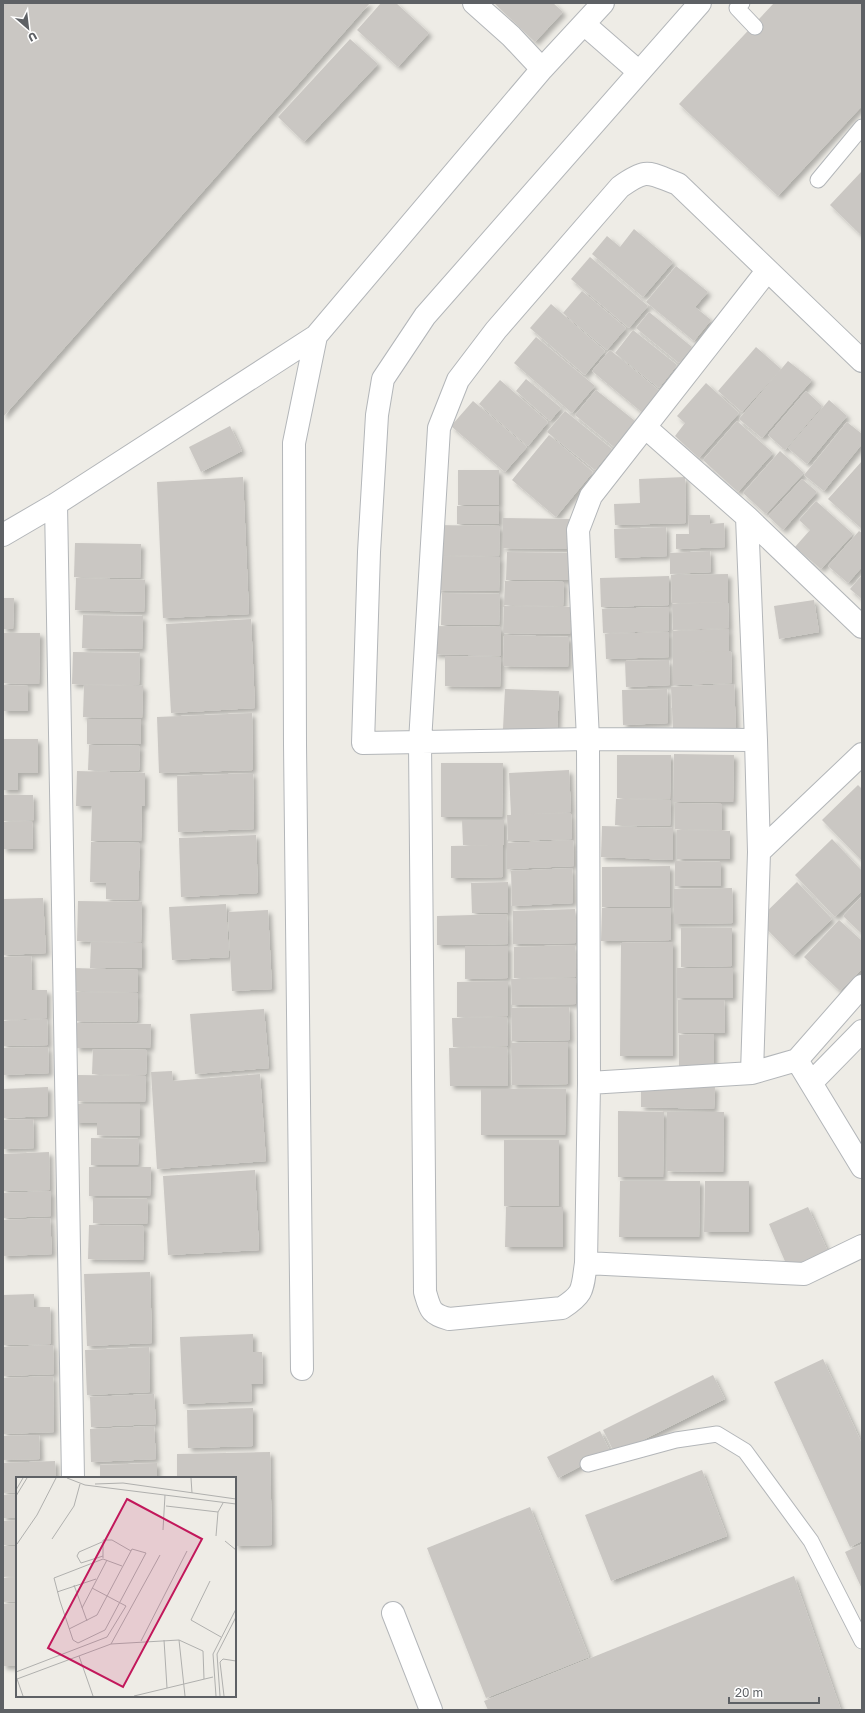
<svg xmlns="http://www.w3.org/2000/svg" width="865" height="1713" font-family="'Golos Text',sans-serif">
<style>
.building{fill:#cac7c3;filter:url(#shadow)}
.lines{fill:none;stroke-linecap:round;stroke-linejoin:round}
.lane-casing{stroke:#b3b6b9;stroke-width:17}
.street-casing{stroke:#b3b6b9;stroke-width:24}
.lane{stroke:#fff;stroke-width:15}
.street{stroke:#fff;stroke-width:22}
.inset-road{fill:none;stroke:#b0b0ae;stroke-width:1}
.view{fill:#c2185b;fill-opacity:0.15;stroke:#c2185b;stroke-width:2}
.inset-edge{fill:none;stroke:#5e6165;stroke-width:2}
</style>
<defs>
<filter id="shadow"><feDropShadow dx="3.5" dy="3.5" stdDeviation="2" flood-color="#0004"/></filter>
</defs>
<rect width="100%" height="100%" fill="#eeece6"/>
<path class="building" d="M3,3H370L3,417Z
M381,3H396L429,33L398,67L357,30Z
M494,3H553L563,12L535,42Z
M774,3H862V106L778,196L679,104Z
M350,39L378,64L304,142L278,117Z
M862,171V236L830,205Z
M634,229L673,262L643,297L592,254L607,236L620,247Z
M590,257L648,306L629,328L571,279Z
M676,266L708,292L695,307L711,320L694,341L646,302Z
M582,291L626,328L607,350L563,313Z
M551,304L605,351L585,375L530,328Z
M649,312L692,347L679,363L636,328Z
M633,330L677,365L659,388L615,353Z
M536,337L595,386L572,413L514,363Z
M756,347L781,369L742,412L718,391Z
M610,350L662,393L644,414L592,371Z
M788,361L812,380L762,438L739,419Z
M526,379L561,408L550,421L516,391Z
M500,380L548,422L528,446L479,404Z
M706,383L739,413L699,458L675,436L685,423L677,416Z
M596,390L635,421L614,447L575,415Z
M806,391L822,406L785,450L768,435Z
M829,400L847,416L807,464L788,448Z
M473,401L527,447L505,472L451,426Z
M565,411L612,449L595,470L547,432Z
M737,421L773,453L738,492L703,460Z
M847,422L862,434V444L824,491L804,475Z
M230,426L242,451L201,472L189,447Z
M549,435L593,472L556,517L512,480Z
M780,451L804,473L766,514L743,493Z
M862,461V529L828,499Z
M458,470H499V505H458Z
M243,477L249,614L163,618L157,482Z
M685,477L686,523L615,525L614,504L640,503L639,479Z
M802,479L817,492L783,530L768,516Z
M816,501L853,534L821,569L795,547L810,530L799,520Z
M457,506H499V524H457Z
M688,515H710V524L724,523L725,547L676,549V534H689Z
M503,518L571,519L570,549L503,548Z
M435,525L500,526L499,556L434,555Z
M666,527L667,556L615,558L614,529Z
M859,531L862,533V567L848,583L828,566Z
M75,543L141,544L140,578L74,577Z
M710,551L711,572L670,574V553Z
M507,552L571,553L570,580H506Z
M437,556L500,557L499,591L437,590Z
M728,574V602L672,603L671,575Z
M862,575V599L850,589Z
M669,576V605L601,607L600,578Z
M76,578L145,580L144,612L75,610Z
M505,581L564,582L563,606L504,605Z
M442,593L500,594L499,625H441Z
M3,598H14L13,629H3Z
M814,600L819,632L779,639L774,606Z
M728,602L729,628L673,630L672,604Z
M504,606L571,607L570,634L503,633Z
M669,607V631L603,633L602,609Z
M83,615L143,616L142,649L82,648Z
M251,619L255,708L171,713L166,624Z
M435,626L501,627V656L434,654Z
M729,629V651L673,653V631Z
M669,632V657L606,659L605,634Z
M3,633H40L39,684L3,683Z
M504,635L569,637L568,667L503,666Z
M731,651L732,683L673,685V653Z
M73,652L140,653L139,685L72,684Z
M445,656L501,657L500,687L445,686Z
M669,660L670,685L626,687L625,661Z
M734,684L736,728L673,730L671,687Z
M3,685L28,686V711H3Z
M84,685L143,686L142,718L83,717Z
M505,689L559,691L557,732L503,729Z
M667,689L668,723L623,725L622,690Z
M252,713L253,770L159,773L157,717Z
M87,719H141V744H87Z
M3,739H38V773H18V790H3Z
M89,745L140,746L139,771L88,770Z
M674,754L734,755L733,802H673Z
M617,755H671L670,799L617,798Z
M441,763H503L502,817H441Z
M569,770L571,812L511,815L509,773Z
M77,771L145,773V806H142L141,841H91L92,806H76Z
M253,773L254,829L178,832L177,776Z
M858,785L862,789V861L822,820Z
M3,795H33L34,820L3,821Z
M616,799L671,800L670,826L615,825Z
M675,803L722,804V830L675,829Z
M571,813L572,839L508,841L507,815Z
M462,820H504V845H463Z
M32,821L33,849H3V822Z
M602,826L673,828V860L601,857Z
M677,830L730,831V859H677Z
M256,835L258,893L181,897L179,838Z
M832,839L862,871V891L835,917L795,875Z
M573,840L574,866L507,869V843Z
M91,842L140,843L138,900L106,899V883L90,882Z
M503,845V877L451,878V846Z
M675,861L721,862V886H675Z
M670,866V907H602V867Z
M572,868L573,903L512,906L511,871Z
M508,882V913H472L471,883Z
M797,882L832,919L793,956L758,920Z
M732,888L733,923L674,924V889Z
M862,896V934L843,916Z
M43,898L46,953L3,955V899Z
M78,901L142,902L141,942L77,941Z
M226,904L229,957L172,960L169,907Z
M602,908H671V940L601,941Z
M575,909L576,943L513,944V911Z
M268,910L272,989L232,991L228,912Z
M507,914L508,944L437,945V916Z
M839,920L862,941V969L840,991L804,957Z
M681,928H732V966L681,967Z
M91,942L142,943V968H90Z
M673,942V1056H620L621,943Z
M575,945L576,977L514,978V947Z
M465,946H508V978L465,979Z
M31,956L32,990H47V1018L3,1020V991H16H3V957Z
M74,968L138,970V992L74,991Z
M677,968H733V998H677Z
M576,978V1004L512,1005L511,979Z
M508,981V1016L457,1017V982Z
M76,992L138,993L137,1022L75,1021Z
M678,1000H724L725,1033H678Z
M569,1007L570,1040L512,1041L511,1008Z
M264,1009L269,1068L195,1074L190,1014Z
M507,1017L508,1046L453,1047L452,1018Z
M47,1019L48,1045L3,1046V1021Z
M76,1023L151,1024L150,1048H76Z
M714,1034V1071H679V1035Z
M568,1042V1084L512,1085L511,1043Z
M48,1047L49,1073L3,1075V1048Z
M507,1047L508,1086H450L449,1048Z
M93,1049L147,1050L146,1075L92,1074Z
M172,1071L173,1081L260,1074L266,1161L157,1169L151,1072Z
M78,1075L146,1076L145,1102L77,1101Z
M641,1086L715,1087L714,1109L641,1107Z
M48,1087V1116L3,1118V1089Z
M481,1089H566L565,1135H481Z
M75,1104H140V1136L97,1135V1123H75Z
M618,1111L664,1112L663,1177H618Z
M667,1112H724L723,1172L667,1171Z
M33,1119L34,1148L3,1149V1120Z
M91,1138L139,1139L138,1165H91Z
M504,1140H559V1206H504Z
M49,1152L50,1190L3,1191V1154Z
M89,1167H151L150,1196H89Z
M255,1170L259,1250L168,1255L163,1176Z
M620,1181H700L699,1237H619Z
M705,1181H749V1232H704Z
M51,1191V1216L3,1218V1193Z
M93,1198L148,1199L147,1224L93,1223Z
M506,1207H563V1247H505Z
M808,1207L830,1256L790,1273L769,1224Z
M50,1218L52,1254L3,1256V1220Z
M89,1225L144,1226L143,1260L88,1259Z
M150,1272L152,1343L87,1346L84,1274Z
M34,1294V1307H50L51,1344L3,1345V1295Z
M253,1334V1352H262L263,1384H251L252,1401L183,1404L180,1337Z
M53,1345L54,1374L3,1376V1347Z
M149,1347L150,1392L87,1395L85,1350Z
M823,1359L862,1444V1541L850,1547L774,1382Z
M713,1375L725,1399L615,1454L603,1430Z
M53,1376L54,1432L3,1434V1378Z
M154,1394L156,1424L91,1427L90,1397Z
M253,1408V1446L188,1448L187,1410Z
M154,1426L156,1459L91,1462L90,1429Z
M600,1431L610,1451L558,1478L547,1457Z
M39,1435L40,1459L3,1460V1436Z
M270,1452L272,1545L235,1546V1478H177V1454Z
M55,1461L56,1478H17V1492L3,1493V1463Z
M157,1463V1478H100V1465Z
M702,1470L727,1536L611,1581L585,1515Z
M17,1494V1518H3V1495Z
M530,1507L589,1657L486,1698L427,1548Z
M17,1520V1545H3V1521Z
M862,1544V1589L845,1552Z
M3,1546H17V1576L3,1577Z
M794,1576L841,1710H488L484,1701Z
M17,1577V1601L3,1602V1578Z
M17,1603V1666H3V1604Z"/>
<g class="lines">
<defs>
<path id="lane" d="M742,3L737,8L755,27
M818,180L862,127
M588,1464L676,1440L717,1434L745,1451L811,1541L862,1641"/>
<path id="street" d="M474,3L511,36L542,69
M700,3L425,316L383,379L377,415L369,552L363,743L588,739L756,740
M584,24L639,72
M767,271L591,496L578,530L588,739L589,1083L586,1263C582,1289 585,1293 562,1308L449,1319C430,1314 430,1309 425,1292L420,742L439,428L458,380L496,330L620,187C648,167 648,173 678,184L862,361
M645,427L747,517L862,627
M56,504L73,1478
M747,517L756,740L759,852L752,1073
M3,535L56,504L316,336L542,69L603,3
M759,852L862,754
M797,1060L862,1167
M589,1083L752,1073L797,1060L862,986
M811,1083L862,1031
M586,1263L804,1274L862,1246
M302,1369L295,744L294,443L316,336
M393,1613L431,1710"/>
</defs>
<use href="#lane" class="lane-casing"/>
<use href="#street" class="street-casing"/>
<use href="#lane" class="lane"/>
<use href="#street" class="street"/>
</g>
<g transform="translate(16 1477)">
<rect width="220" height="220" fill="#eeece6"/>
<path class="inset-road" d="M51,1L69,8L220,27M175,1L176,16M79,7L107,6L220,22M0,13L7,1M0,19L11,1M150,29L202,35M147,53L149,18M200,59L202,35L207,26M36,62L58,29L64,7M209,64L220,73M86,65L63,75L61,79L65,86L87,79M1,67L21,38L40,1M87,81V63H96L115,74M194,104L175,143L205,160M58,108L71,144M41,115L80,102M66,131L91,83M53,152L81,138L116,72L130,76L89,153L62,166L57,163L44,124L38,101L87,82L106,89M148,163L151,211M163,163L169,219M125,164L171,74M95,167L144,78M63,179L77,219M0,195L91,160L110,129L76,111M0,199L7,219M1,202L95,167L163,163L187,174L188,202M118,219L197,200M200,219L197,177L220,132M204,219L201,177L220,140M208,219L204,185L207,182L220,184"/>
<path class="view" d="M111,22L186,62L107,210L32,171Z"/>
<rect width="220" height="220" class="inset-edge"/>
</g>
<rect width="865" height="1713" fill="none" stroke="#5e6165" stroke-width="8"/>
<g transform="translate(28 28) rotate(152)" stroke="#ffffff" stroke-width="3" paint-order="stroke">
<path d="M0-3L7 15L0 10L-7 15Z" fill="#5e6165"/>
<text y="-6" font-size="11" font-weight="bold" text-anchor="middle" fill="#5e6165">U</text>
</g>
<path d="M729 1697v6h90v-6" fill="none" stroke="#5e6165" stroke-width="2"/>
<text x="735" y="1697" font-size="12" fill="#5e6165" stroke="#ffffff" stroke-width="3" paint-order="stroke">20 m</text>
</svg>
